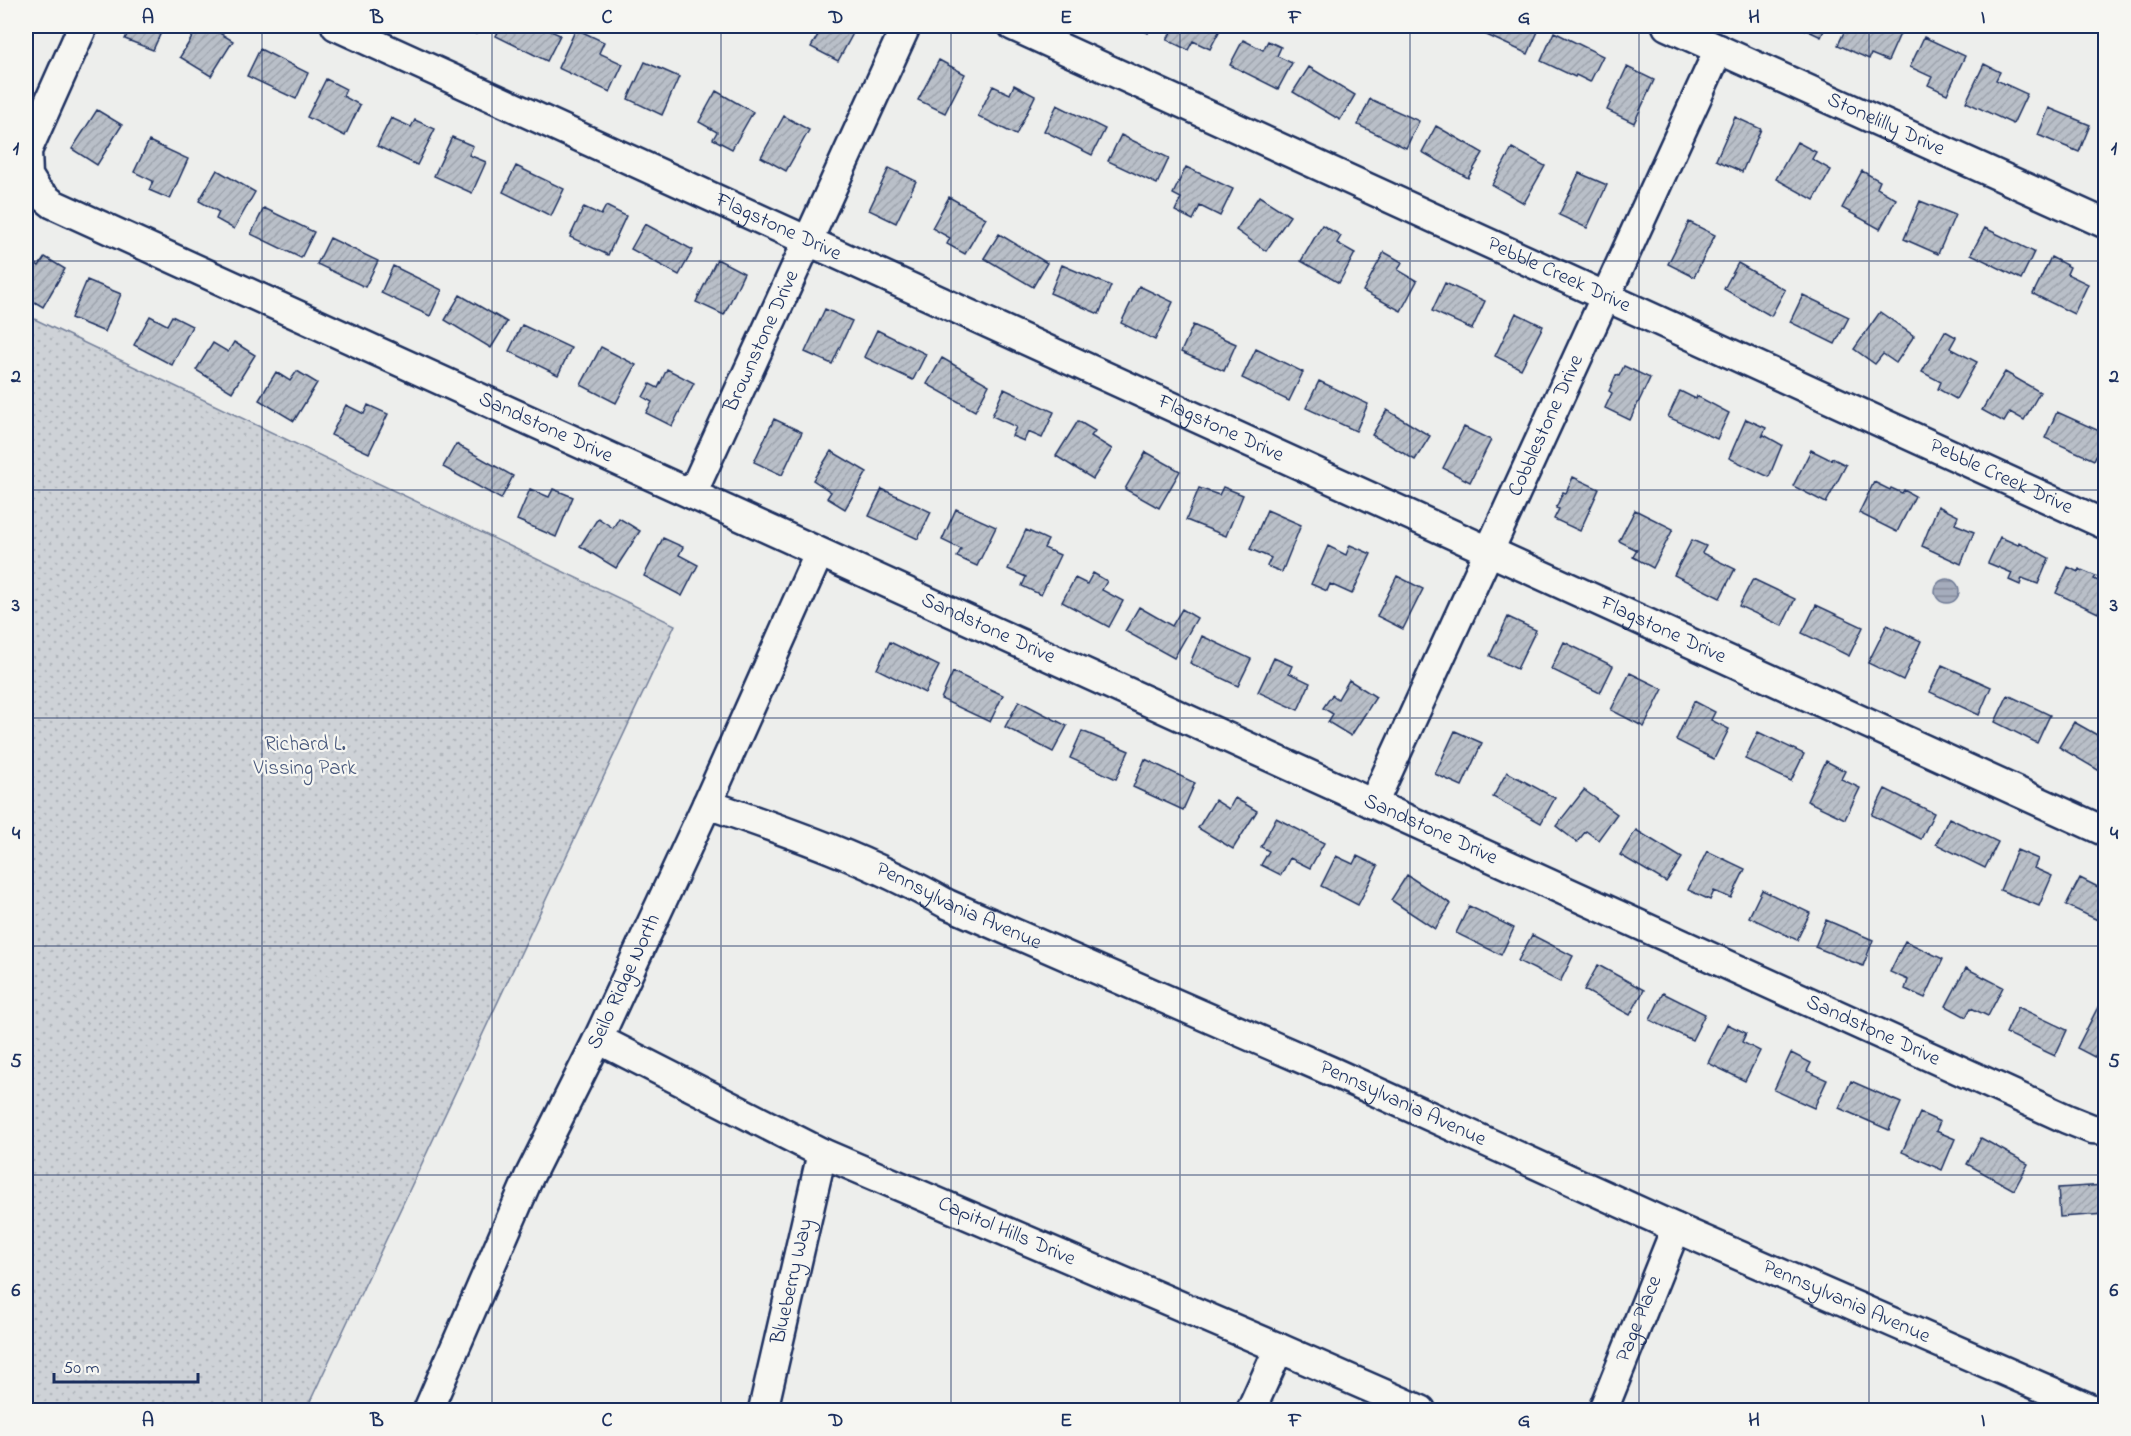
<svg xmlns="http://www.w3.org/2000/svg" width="2131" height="1436" font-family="'Indie Flower',sans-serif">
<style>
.park{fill:url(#park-dots);stroke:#74809a;stroke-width:1.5}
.water{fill:url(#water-rules);stroke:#6e7a96;stroke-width:1.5}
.building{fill:url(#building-hatch);stroke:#1b2f5e;stroke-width:1.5}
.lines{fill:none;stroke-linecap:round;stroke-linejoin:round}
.minor-casing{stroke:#1b2f5e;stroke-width:33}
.minor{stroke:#f6f6f2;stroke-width:28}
.grid{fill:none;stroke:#1b2f5e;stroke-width:1.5;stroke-opacity:0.55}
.labels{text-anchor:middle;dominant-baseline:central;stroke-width:4.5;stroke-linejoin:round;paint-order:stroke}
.street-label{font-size:21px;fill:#1b2f5e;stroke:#f6f6f2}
.park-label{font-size:21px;fill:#48587c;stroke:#f6f6f2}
.neatline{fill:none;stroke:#1b2f5e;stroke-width:2}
.grid-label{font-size:20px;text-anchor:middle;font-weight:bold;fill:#1b2f5e}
</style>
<defs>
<pattern id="park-dots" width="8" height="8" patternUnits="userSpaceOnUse" patternTransform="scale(1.5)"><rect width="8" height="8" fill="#ced2d7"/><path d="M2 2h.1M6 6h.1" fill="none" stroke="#b0b5bb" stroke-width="1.8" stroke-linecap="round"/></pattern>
<pattern id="water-rules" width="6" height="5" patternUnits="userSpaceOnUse" patternTransform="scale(1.5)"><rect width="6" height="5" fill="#a5acbc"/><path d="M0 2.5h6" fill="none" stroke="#868c9c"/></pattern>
<pattern id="building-hatch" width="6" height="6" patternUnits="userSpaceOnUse" patternTransform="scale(1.5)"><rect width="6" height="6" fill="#b9bfc8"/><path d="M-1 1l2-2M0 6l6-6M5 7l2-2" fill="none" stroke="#9ea4ae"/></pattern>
</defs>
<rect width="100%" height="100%" fill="#edeeec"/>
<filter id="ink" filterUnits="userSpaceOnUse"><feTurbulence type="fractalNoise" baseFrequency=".0167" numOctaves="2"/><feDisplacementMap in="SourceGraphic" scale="12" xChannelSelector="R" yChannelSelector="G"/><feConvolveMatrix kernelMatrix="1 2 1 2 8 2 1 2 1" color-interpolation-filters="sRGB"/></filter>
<g filter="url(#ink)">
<path class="park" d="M26,315L675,625L306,1410H26Z"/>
<path class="water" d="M1935 591a12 12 0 1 1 24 0a12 12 0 1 1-24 0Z"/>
<path class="building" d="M131,26H164L153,50L125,39Z
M199,26H208L233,41L211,76L180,57Z
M459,26H480L476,34Z
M501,26H540L560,35L547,61L496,36Z
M823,26H857L838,61L811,47Z
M1136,26H1152L1148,33Z
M1174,26H1222L1210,49L1193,41L1188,50L1167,40Z
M1480,26H1537L1540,27L1528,54L1478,31Z
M1798,26H1826L1821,37Z
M1847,26H1882L1900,34L1888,61L1871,54L1869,59L1838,45Z
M576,29L604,42L599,53L623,64L610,92L558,68Z
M1554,32L1603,56L1590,82L1576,75L1575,77L1541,61Z
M1924,37L1965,56L1947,94L1928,85L1932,77L1910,67Z
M1243,40L1263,50L1268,41L1281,47L1277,56L1292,63L1278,89L1230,65Z
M260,49L308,73L296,99L247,76Z
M939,60L965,74L945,113L918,100Z
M645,62L679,77L662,115L628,99Z
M1984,64L2000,72L1996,80L2027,94L2013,124L1966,102Z
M1309,67L1355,95L1340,120L1293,92Z
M1627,67L1654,80L1634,123L1607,110Z
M326,79L346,89L343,96L360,105L345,136L307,117Z
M1014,85L1035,96L1016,135L978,116L993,86L1010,94Z
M716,91L753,112L732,149L713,139L717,132L699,122Z
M1370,99L1419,121L1406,148L1358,125Z
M1057,105L1105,129L1092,155L1044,131Z
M2049,108L2090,125L2079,152L2038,135Z
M97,110L122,125L97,165L72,149Z
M784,116L809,130L786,171L761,157Z
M1735,117L1761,129L1742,172L1716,160Z
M391,118L411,127L415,120L435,129L417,165L377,146Z
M1436,126L1483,153L1468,178L1422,152Z
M1121,135L1169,158L1157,184L1108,161Z
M452,137L473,146L469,155L486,162L472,193L434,176Z
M149,141L188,159L170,199L149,190L153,181L134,172Z
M1797,142L1816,152L1812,159L1831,170L1814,200L1776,179Z
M1512,148L1545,166L1524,203L1492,185Z
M516,166L564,189L551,216L503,192Z
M1186,167L1233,189L1220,216L1200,206L1193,220L1175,211L1181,198L1173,194Z
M889,168L916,181L896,223L869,210Z
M217,170L255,192L234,229L216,219L219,212L199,201Z
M1862,171L1880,181L1877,188L1896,199L1880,229L1842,208Z
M1579,173L1607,185L1587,228L1559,215Z
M1259,196L1290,216L1266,251L1236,230Z
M949,197L986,218L965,254L947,244L950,238L932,228Z
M1920,201L1955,215L1938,254L1904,239Z
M606,206L626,216L608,255L570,237L584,207L601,215Z
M264,208L314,232L301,258L251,234Z
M1689,222L1715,235L1694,277L1668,264Z
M645,224L693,250L679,275L631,249Z
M1322,225L1341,236L1337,243L1355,253L1339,283L1301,261Z
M1985,228L2034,252L2021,279L1971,254Z
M999,234L1047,263L1033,287L984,258Z
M330,238L378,261L365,287L317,264Z
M1384,252L1402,262L1398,270L1417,281L1401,311L1363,291Z
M45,257L65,269L43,307L26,297V258L39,266Z
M2051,257L2070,267L2067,274L2088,284L2074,314L2033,294Z
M717,259L744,273L724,315L696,302Z
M1738,263L1785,290L1771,316L1724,289Z
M1062,265L1111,286L1099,314L1050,293Z
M393,266L442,290L430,316L381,293Z
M87,280L121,294L105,332L71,318Z
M1445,283L1485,301L1472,329L1432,311Z
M1139,286L1173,302L1155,340L1121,323Z
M460,295L507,322L491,348L445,320Z
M1803,295L1849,317L1835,344L1790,322Z
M825,309L852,321L832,364L805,352Z
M1880,312L1914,336L1896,363L1883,354L1875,364L1854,349Z
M1516,313L1543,326L1521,369L1495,356Z
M150,316L167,325L172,316L192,326L172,365L134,345Z
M522,325L571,348L558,375L509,351Z
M1193,325L1236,344L1224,371L1181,352Z
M877,330L926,354L913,380L864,357Z
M1945,331L1956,337L1950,348L1977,362L1956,399L1938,389L1941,382L1922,372Z
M234,342L255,355L232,392L196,370L213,343L228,352Z
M601,347L636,365L616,403L581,385Z
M1256,349L1303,372L1289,401L1242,378Z
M942,358L989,385L975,411L927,384Z
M1624,366L1650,378L1630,420L1605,408L1612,393L1609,391L1616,375L1619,376Z
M667,369L694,383L672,426L646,413L652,402L643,397L650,384L658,388Z
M297,371L317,383L294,421L259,400L276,372L290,381Z
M2005,372L2040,392L2024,420L2010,412L2004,422L1982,410Z
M1319,381L1368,404L1356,431L1306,408Z
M1004,389L1054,412L1042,438L1028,432L1024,441L1012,436L1016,427L992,416Z
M1680,391L1696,399L1697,396L1729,413L1717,439L1668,417Z
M346,405L364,414L368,405L388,414L369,453L331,435Z
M1387,410L1430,436L1415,460L1372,435Z
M2057,412L2106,434L2094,460L2045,438Z
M774,419L802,432L782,475L754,462Z
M1746,419L1766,428L1762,437L1764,435L1782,445L1769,477L1729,458Z
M1078,421L1095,431L1091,436L1112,449L1093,479L1056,456Z
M1464,427L1491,440L1470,482L1443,468Z
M456,444L513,476L501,499L443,467Z
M1811,450L1831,460L1832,458L1846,465L1826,503L1793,486Z
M831,451L867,472L845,509L827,498L831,492L813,480Z
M1146,452L1180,471L1159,508L1125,489Z
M1573,477L1599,489L1580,531L1554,519L1559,509L1556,508L1563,492L1566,493Z
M1874,482L1890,490L1891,488L1902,493L1904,490L1915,496L1897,532L1859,513Z
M1223,487L1243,495L1226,536L1186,520L1199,488L1219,495Z
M530,489L549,497L553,489L573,497L556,537L517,520Z
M882,489L931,512L918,539L869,516Z
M1938,506L1958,516L1955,524L1974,532L1961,564L1922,546Z
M956,509L996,527L977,566L957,557L961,549L942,540Z
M1267,510L1301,525L1282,572L1267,566L1271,558L1250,549Z
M1635,510L1673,529L1653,568L1633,557L1637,550L1619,541Z
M598,518L613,528L619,518L640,531L616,568L580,546Z
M1026,530L1048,540L1044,548L1060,555L1041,595L1022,586L1026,577L1008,569Z
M2000,537L2018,545L2019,542L2049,558L2038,584L2022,578L2020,585L2009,580L2012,573L1988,563Z
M663,538L683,547L679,555L698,565L682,596L644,576Z
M1692,540L1706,546L1702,553L1735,569L1720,598L1674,575Z
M1350,545L1371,554L1352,594L1330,584L1327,591L1311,584L1328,546L1346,555Z
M2068,567L2078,572L2079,569L2096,576L2094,579L2106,585V596L2098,613L2056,593Z
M1093,573L1107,581L1102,590L1123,601L1109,627L1062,602L1075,578L1087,584Z
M1397,576L1423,589L1403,629L1377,616Z
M1753,579L1795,599L1782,626L1739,606Z
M1816,605L1863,627L1849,656L1802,633Z
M1139,607L1172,626L1182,609L1197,618L1174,658L1125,631Z
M1508,617L1536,630L1517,669L1490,656Z
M1887,625L1921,641L1903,680L1868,663Z
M1202,636L1251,659L1238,686L1190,663Z
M890,642L939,666L925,693L877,669Z
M1564,642L1613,666L1600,693L1551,669Z
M1274,658L1292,666L1289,673L1310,683L1298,710L1258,692Z
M1942,665L1991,687L1979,715L1930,692Z
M953,672L1003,695L990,722L941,699Z
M1630,673L1663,689L1644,727L1611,710Z
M1349,680L1376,697L1351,736L1328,722L1333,714L1323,708L1332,695L1338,699Z
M2008,695L2050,715L2037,743L1995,722Z
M1019,701L1067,726L1053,752L1005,727Z
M1694,701L1715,712L1711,720L1729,729L1714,759L1676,740Z
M2074,722L2106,740V768L2103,773L2059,747Z
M1082,731L1129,751L1116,779L1070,758Z
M1455,731L1482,743L1462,786L1435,774Z
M1758,732L1804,754L1791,781L1745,759Z
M1145,759L1195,783L1183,810L1133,787Z
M1826,761L1845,771L1841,779L1860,788L1845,819L1807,801Z
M1507,772L1555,798L1541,823L1493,797Z
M1885,789L1934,813L1921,839L1872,815Z
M1584,790L1617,814L1598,840L1586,831L1577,842L1556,826Z
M1235,798L1257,811L1233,849L1198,828L1215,800L1229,809Z
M1276,818L1324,843L1310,868L1290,858L1281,875L1261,865L1269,851L1261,847Z
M1949,818L1998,842L1985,868L1936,844Z
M1636,830L1682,858L1666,882L1620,855Z
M2017,850L2038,859L2034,868L2052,876L2039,906L2000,890Z
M1707,851L1745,869L1731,898L1714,891L1710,900L1688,890Z
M1336,856L1353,864L1357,856L1378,866L1358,905L1321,886Z
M1407,875L1451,904L1435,929L1391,900Z
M2080,878L2106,891V924L2066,905Z
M1762,890L1810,913L1797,940L1749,917Z
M1469,906L1514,928L1501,955L1456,933Z
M1826,920L1873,940L1863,966L1815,947Z
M1532,935L1573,956L1560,982L1518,961Z
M1905,941L1943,959L1925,998L1905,989L1908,980L1890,972Z
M1598,965L1644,990L1630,1015L1584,990Z
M1966,968L2003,987L1988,1016L1971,1008L1966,1017L1946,1006Z
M1663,993L1705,1014L1692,1040L1650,1020Z
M2018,1007L2067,1030L2055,1056L2006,1033Z
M2098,1007L2106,1010V1058L2104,1062L2077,1048Z
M1727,1024L1746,1033L1742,1042L1760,1051L1745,1081L1708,1063Z
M1791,1053L1811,1063L1807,1071L1827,1080L1814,1108L1774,1090Z
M1851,1081L1901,1103L1889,1130L1839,1108Z
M1920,1113L1940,1122L1936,1131L1955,1139L1942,1170L1902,1152Z
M1981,1138L2028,1164L2014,1190L1967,1164Z
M2106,1185V1214L2060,1217L2058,1188Z"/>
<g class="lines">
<defs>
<g id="minor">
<path id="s1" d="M83,26L27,151L28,176L38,192L53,204L2067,1119L2092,1129L2106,1130"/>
<path id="s2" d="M336,26L2106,832"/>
<path id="s3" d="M1013,26L2106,525"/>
<path id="s4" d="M1667,26L2106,224"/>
<path id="s5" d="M692,494L906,26"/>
<path id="s6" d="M707,804C789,832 872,861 947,904L1335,1073L1676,1228L2094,1410"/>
<path id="s7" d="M1373,804L1719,49"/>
<path id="s8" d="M598,1039L822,1153L1279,1348L1421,1410"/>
<path id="s9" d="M428,1410L529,1177L598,1039L707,804L819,553"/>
<path id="s10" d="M763,1410L822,1153"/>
<path d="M1251,1410L1279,1348"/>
<path id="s11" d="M1603,1410L1676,1228"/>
</g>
</defs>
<use href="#minor" class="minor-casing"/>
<use href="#minor" class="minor"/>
</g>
</g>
<path class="grid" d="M262,26V1410M492,26V1410M721,26V1410M951,26V1410M1180,26V1410M1410,26V1410M1639,26V1410M1869,26V1410M26,261H2106M26,490H2106M26,718H2106M26,946H2106M26,1175H2106"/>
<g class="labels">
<g class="street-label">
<text stroke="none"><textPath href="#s4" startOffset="240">Stonelilly Drive</textPath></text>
<text stroke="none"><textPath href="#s2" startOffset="486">Flagstone Drive</textPath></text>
<text stroke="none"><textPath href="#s3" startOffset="600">Pebble Creek Drive</textPath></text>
<text stroke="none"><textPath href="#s5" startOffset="168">Brownstone Drive</textPath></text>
<text stroke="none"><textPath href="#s7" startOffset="416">Cobblestone Drive</textPath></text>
<text stroke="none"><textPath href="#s1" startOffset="741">Sandstone Drive</textPath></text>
<text stroke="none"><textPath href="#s2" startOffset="972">Flagstone Drive</textPath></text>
<text stroke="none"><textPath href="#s3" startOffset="1086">Pebble Creek Drive</textPath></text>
<text stroke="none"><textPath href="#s1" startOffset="1227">Sandstone Drive</textPath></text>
<text stroke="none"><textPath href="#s2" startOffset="1458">Flagstone Drive</textPath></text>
<text stroke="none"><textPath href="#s1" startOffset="1713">Sandstone Drive</textPath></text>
<text stroke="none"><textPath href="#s6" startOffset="272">Pennsylvania Avenue</textPath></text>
<text stroke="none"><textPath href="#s9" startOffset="471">Seilo Ridge North</textPath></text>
<text stroke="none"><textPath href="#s1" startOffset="2199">Sandstone Drive</textPath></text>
<text stroke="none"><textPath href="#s6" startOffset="758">Pennsylvania Avenue</textPath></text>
<text stroke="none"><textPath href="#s8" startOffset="452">Capitol Hills Drive</textPath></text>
<text stroke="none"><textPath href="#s10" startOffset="132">Blueberry Way</textPath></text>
<text stroke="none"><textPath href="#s6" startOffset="1244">Pennsylvania Avenue</textPath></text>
<text stroke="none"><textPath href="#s11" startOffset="98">Page Place</textPath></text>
</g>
<g class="park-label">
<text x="305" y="745">Richard L.<tspan x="305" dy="24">Vissing Park</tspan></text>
</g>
</g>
<rect width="2131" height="1436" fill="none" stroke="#f6f6f2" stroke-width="66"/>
<path d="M54 1373v9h144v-9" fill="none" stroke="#1b2f5e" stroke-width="3"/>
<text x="63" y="1373" font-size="18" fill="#1b2f5e" stroke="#f6f6f2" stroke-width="4.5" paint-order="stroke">50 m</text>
<rect x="33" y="33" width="2065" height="1370" class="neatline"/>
<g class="grid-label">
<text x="148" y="23">A</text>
<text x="377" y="23">B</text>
<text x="607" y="23">C</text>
<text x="836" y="23">D</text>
<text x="1066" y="23">E</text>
<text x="1295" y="23">F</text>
<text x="1524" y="23">G</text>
<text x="1754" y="23">H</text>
<text x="1983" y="23">I</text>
<text x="16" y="154">1</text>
<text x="2114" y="154">1</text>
<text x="16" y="382">2</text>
<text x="2114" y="382">2</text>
<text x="16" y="611">3</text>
<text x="2114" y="611">3</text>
<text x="16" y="839">4</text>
<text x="2114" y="839">4</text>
<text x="16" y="1067">5</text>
<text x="2114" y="1067">5</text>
<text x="16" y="1296">6</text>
<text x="2114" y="1296">6</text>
<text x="148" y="1426">A</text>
<text x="377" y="1426">B</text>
<text x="607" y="1426">C</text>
<text x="836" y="1426">D</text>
<text x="1066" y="1426">E</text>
<text x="1295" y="1426">F</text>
<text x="1524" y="1426">G</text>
<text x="1754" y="1426">H</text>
<text x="1983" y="1426">I</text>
</g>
</svg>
